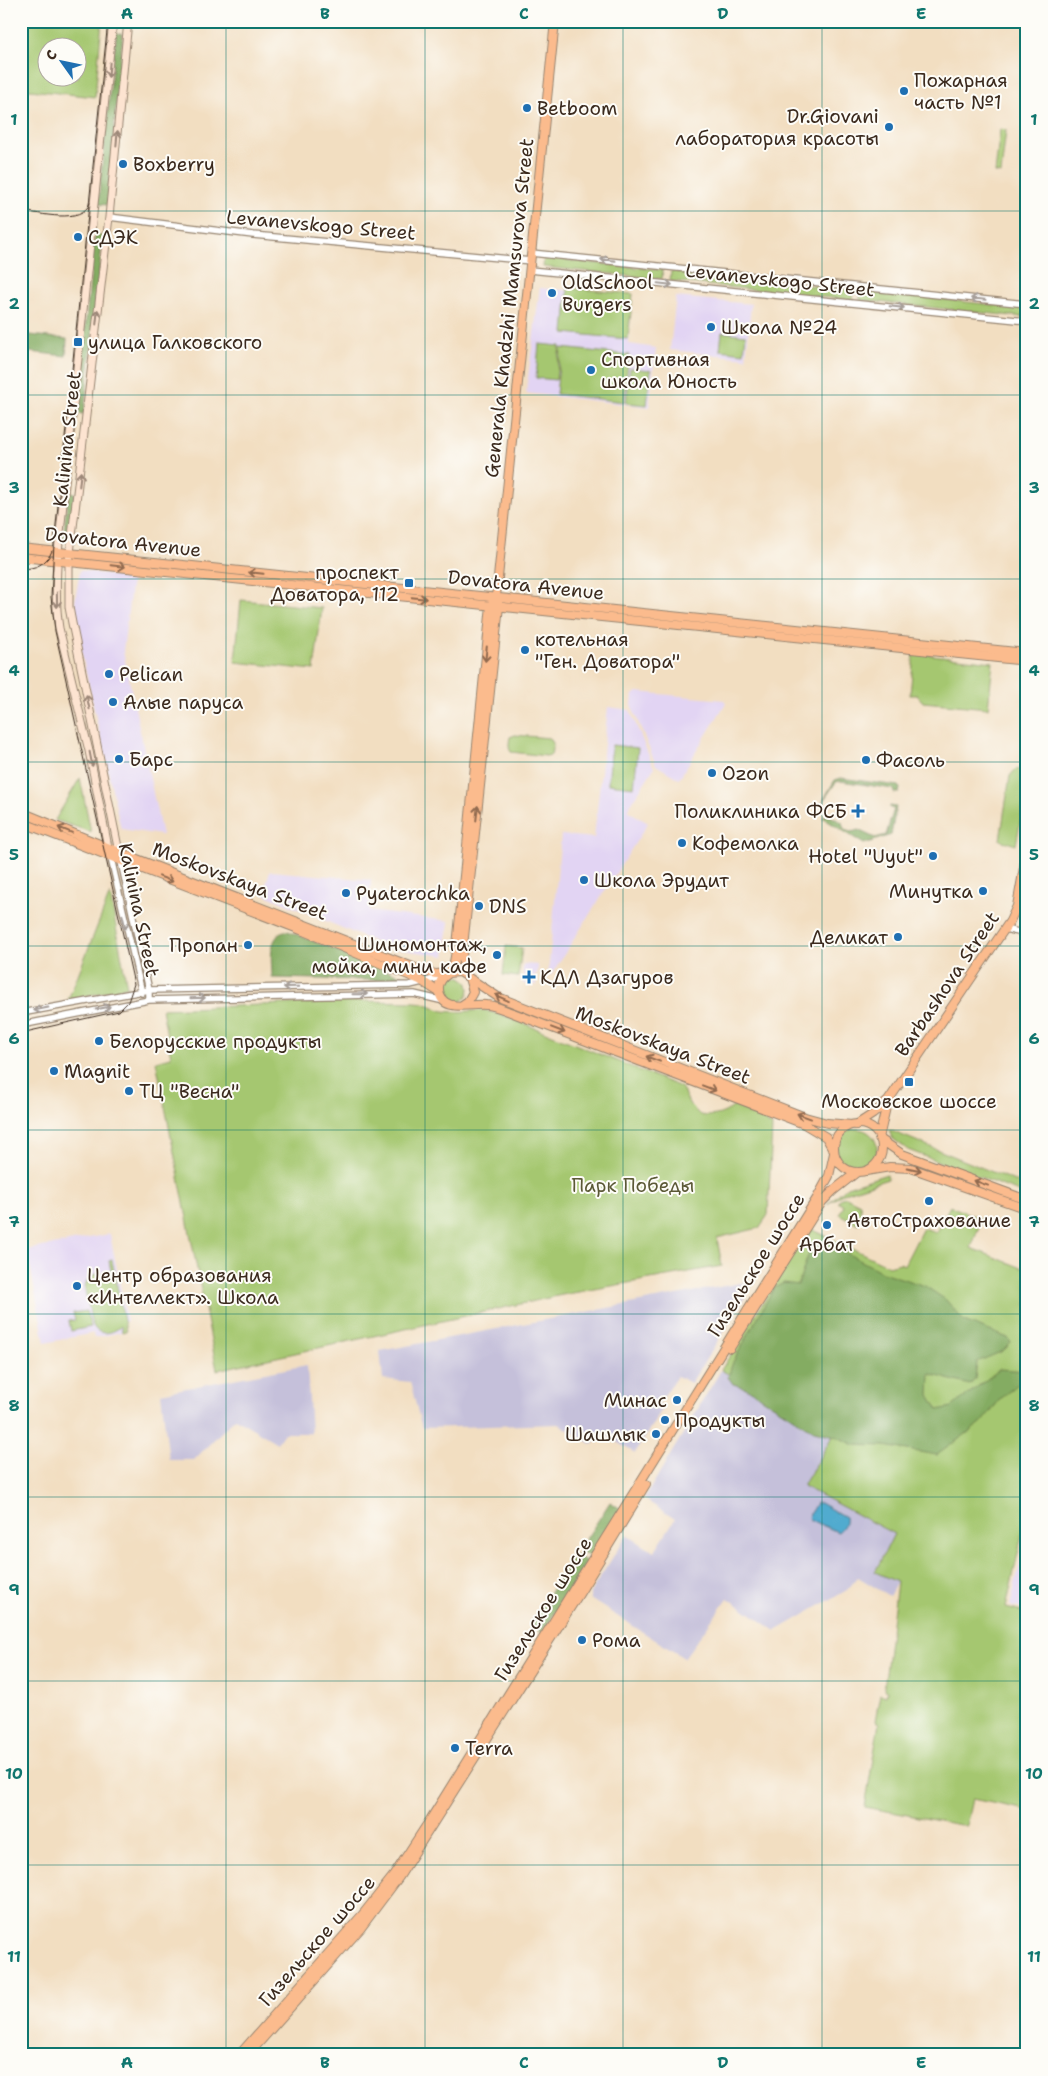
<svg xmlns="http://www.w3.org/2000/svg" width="1048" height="2076" font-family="'Shantell Sans',sans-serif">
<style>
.built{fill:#e2d4f3}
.industrial{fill:#c5c0da}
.green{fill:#a5c76f;stroke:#707846;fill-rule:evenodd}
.forest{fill:#84ac62;stroke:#606b40}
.water{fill:#51abcf;stroke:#466a76}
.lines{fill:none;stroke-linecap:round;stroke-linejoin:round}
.tertiary-casing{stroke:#968470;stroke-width:8}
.secondary-casing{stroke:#968470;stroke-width:9}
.primary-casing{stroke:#968470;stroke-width:10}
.trunk-casing{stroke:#968470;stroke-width:10}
.tertiary{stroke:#fff;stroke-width:5.5}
.secondary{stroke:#fde4d1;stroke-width:7}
.primary{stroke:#fbbb8d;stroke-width:8}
.trunk{stroke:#fbbb8d;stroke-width:8}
.tram{stroke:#3b2a1e;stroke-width:1}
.oneway{stroke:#9c8778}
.oneway2{stroke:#a79f9a}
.oneway3{stroke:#916b50}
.grid{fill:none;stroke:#0f766e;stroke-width:1;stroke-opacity:0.55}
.poi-dot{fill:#1f6fb2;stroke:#fdfcf7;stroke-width:2}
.labels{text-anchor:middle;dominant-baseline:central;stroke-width:4;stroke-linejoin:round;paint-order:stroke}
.poi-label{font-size:19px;fill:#3b2a1e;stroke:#fdfcf7;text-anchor:start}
.street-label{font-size:19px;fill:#3b2a1e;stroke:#fdfcf7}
.park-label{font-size:19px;fill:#5b5936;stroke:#fdfcf7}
.neatline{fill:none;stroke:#0f766e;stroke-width:2}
.grid-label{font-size:16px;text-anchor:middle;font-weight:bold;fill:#0f766e}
</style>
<rect width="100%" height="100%" fill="#fdfcf7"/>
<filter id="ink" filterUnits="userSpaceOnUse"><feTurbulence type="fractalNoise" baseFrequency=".02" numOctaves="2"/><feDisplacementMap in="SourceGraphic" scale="10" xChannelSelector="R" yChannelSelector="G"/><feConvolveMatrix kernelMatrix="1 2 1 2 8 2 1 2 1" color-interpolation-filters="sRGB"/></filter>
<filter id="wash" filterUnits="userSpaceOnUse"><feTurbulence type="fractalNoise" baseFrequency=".0096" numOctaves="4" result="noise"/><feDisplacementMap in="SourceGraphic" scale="20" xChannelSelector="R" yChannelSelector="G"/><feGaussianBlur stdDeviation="1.12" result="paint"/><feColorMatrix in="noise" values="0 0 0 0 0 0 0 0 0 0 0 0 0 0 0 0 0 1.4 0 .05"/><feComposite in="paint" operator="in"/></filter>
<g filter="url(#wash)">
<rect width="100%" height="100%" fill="#f2dec1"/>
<path class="built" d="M540,288L632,296L629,344L656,348L649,407L526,393Z
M676,297L751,304L746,358L670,350Z
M80,570L132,579L123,651L162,835L121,829L75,624V601Z
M637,692L724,700L726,703L679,779L656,765L632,707L633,695Z
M608,707L630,710L654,768L627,810L648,823L551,975H548L561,835L594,838Z
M270,871L371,880L369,911L449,921L445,956L389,948L263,894Z
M523,964L538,965L537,974H535L536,985L523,984Z
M110,1234L127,1321L124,1322L126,1331L94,1338L93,1333L45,1343L27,1250Z
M1027,1531V1610L1010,1606Z"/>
<path class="industrial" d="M751,1281L750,1290L691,1383L677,1376L658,1405L663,1408L635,1453L601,1433L593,1445L559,1424L422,1428L410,1382L383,1379L380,1351Z
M307,1365L311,1433H284L277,1443L235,1418L194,1460H169L161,1393Z
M721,1370L833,1435L804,1486L894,1534L875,1571L897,1582L889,1596L858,1577L847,1590L776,1631L728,1598L684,1658L590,1599V1593L627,1535L654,1552L675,1519L644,1499Z"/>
<path class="green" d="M21,21H102L95,97L21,89ZM48,48H78V78H48Z
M1000,129L1006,130L1001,174L995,173Z
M544,258L663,270L662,279L543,267Z
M671,271L853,290L852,300L670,281Z
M568,288L633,294L628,339L564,333Z
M861,291L1024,308L1023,317L860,300Z
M722,332L746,335L744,353L720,350Z
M539,344L560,346L556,380L536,378Z
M561,348L629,355L624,402L556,394Z
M630,368L651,370L647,405L626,403Z
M241,600L322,608L314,670L235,662Z
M914,653L993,662L988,708L923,702L917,695H910Z
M515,735L550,738L553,743L551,755L546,756L511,752C508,748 509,742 510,737Z
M612,745L638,748L634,787L608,784Z
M1016,769L1027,771V786L1016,845L1000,840L1010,776Z
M80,778L91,832L55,820Z
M110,894L127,987L68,1000Z
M506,946L522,948L518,977L503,975Z
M443 989a13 13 0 1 1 26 0a13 13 0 1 1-26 0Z
M358,1001L415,1002L424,1003L443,1011L455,1012L484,1010L508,1017L681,1087L690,1105L700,1115C715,1118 727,1113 738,1103L762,1113L768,1124L772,1126L768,1215L759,1228L717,1238L722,1266L562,1295L217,1370L156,1061L171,1057L162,1009Z
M837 1149a20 20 0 1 1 40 0a20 20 0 1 1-40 0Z
M889,1130L1027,1186V1195L908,1150L892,1138Z
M887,1174L888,1179L844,1193L827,1204L847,1187Z
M846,1197L860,1204L861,1217L858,1224L839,1214L844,1206L838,1202L841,1198Z
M950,1206L982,1219L971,1248L1022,1268L1027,1262V1512L1006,1608L1027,1613V1810L972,1799L966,1826L865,1807L879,1723L875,1721L880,1694L886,1696L887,1691L884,1690L897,1582L875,1572L894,1534L803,1486L833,1435L721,1370L809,1228L889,1266L900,1263L904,1265L923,1228L936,1232Z
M112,1260L126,1331L122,1332L121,1326C113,1334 96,1337 92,1323C90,1319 90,1313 89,1308C88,1301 85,1294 85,1288C86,1273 102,1271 112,1276L109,1261Z
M86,1311L91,1327L71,1331L69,1321L75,1320L73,1313Z"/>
<path class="forest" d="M116,33L123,34L107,205L98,204Z
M95,235L103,236L84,414L76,413Z
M21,334L67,339L66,356L21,351Z
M68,492L75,493L69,541L63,540Z
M841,778L898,786L900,788L899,793H894L893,789L841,781L836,782L821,804L835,780Z
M890,806L896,807L891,835L864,844L823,818L826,814L842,822C843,831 849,834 858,830L875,838L886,835L894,809L890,808Z
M284,931H288L414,981L272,978C272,961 267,940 284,931Z
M822,1240L882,1272L925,1286L946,1300L964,1321L1008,1338L1011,1343L1003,1351L977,1362L975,1379L970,1385L930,1374L929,1395L938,1410L952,1407L1000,1369L1027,1371V1377L1002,1397L981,1423L937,1455L884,1446L855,1445L835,1436L814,1431L746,1388L733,1384L728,1377L733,1362L774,1288L784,1283L798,1285L810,1250Z
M610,1502L621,1509L590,1557L579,1550Z
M575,1554L587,1562L542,1633L529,1625Z"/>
<path class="water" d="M816,1503H820L845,1517C846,1523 843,1528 838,1532L810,1520L808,1517Z"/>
</g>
<g filter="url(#ink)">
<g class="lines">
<defs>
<path id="tertiary" d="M109,217L253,235L531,261
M531,253L1027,304
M530,270L1027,321
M110,854L142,993
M120,857L149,990V1000
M1005,929L1027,934
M21,1013L149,990L410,985L443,977
M21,1025L149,1000L414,994L444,1001"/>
<path id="secondary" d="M108,847L89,751L59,628C55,603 56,577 58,552L113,21
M119,852L72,623L69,607V562L109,217L128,21"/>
<path id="primary" d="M21,548L1027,653
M21,557L1027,661
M448,973L454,962L457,946L491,605L496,597L555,21
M465,974L462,956L499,606L497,601
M856,1125L873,1114L888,1101L1010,921L1017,906L1027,851
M879,1138L887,1103"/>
<path id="trunk" d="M21,812L119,852L423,971L436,974L460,972L498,997L805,1117L827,1123L852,1125
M21,822L301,930L420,980L439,992
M448,974C442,978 438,983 439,990C441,1014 471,1003 486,1005C495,1005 504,1010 513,1013L804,1124L826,1137L834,1151
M462,1005L468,1001L473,992L469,978
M834 1148a24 24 0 1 1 48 0a24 24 0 1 1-48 0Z
M880,1139L902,1154L1027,1200
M866,1171L890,1167L911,1168L1027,1209
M730,1348L822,1202L834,1190L857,1172
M239,2055L363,1914L394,1875L430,1820L817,1198L829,1176L834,1153
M248,2055L360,1929L399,1877L579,1594L646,1484"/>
</defs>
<use href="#tertiary" class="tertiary-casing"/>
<use href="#secondary" class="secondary-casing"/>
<use href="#primary" class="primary-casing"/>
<use href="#trunk" class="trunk-casing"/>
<use href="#tertiary" class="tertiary"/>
<use href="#secondary" class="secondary"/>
<use href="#primary" class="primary"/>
<use href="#trunk" class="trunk"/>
<path class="tram" d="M21,211C40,213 82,225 90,203
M21,569C35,569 47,564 52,551
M21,1033L119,1011L128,1002L134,984L55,631L51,597L54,544L108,21"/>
</g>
<defs><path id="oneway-shaft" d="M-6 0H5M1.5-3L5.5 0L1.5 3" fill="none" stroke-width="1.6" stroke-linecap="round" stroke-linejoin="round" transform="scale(1.25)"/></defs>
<g class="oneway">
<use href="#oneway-shaft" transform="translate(109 70) rotate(95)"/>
<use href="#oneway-shaft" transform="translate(117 138) rotate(-85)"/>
<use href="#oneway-shaft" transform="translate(97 317) rotate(-84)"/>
<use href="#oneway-shaft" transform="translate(80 479) rotate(-84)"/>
<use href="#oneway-shaft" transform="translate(57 600) rotate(89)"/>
<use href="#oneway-shaft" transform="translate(88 702) rotate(-102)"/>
<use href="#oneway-shaft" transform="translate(91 759) rotate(79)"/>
</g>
<g class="oneway2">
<use href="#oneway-shaft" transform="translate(608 260) rotate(-174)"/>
<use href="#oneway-shaft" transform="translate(665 284) rotate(6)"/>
<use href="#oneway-shaft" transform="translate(978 299) rotate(-174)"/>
<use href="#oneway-shaft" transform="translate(897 307) rotate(6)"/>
<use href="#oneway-shaft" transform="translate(124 922) rotate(77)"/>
<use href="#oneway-shaft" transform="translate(291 987) rotate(179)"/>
<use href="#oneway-shaft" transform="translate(360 994) rotate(-1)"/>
<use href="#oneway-shaft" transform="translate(198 998) rotate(-2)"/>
<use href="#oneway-shaft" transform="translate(103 1008) rotate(-12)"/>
<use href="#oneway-shaft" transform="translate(41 1009) rotate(169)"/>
</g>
<g class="oneway3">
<use href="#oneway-shaft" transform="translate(118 566) rotate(6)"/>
<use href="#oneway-shaft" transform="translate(256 573) rotate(-174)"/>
<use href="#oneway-shaft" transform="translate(419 598) rotate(6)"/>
<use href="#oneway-shaft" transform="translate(486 654) rotate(96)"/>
<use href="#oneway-shaft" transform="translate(477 813) rotate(-84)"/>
<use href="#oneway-shaft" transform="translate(65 830) rotate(-158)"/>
<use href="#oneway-shaft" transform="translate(166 879) rotate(21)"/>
<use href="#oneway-shaft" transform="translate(502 998) rotate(-155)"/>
<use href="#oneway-shaft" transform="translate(558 1030) rotate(21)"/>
<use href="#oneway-shaft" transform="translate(653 1059) rotate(-159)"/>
<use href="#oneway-shaft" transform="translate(709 1088) rotate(21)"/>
<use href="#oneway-shaft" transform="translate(804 1116) rotate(-160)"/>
<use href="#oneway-shaft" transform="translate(914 1169) rotate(12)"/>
<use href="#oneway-shaft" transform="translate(981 1183) rotate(-160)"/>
</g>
</g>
<path class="grid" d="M226,21V2055M425,21V2055M623,21V2055M822,21V2055M21,211H1027M21,395H1027M21,579H1027M21,762H1027M21,946H1027M21,1130H1027M21,1314H1027M21,1497H1027M21,1681H1027M21,1865H1027"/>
<g class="poi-dot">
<circle cx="904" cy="91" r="5"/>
<circle cx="527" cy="108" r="5"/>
<circle cx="889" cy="127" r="5"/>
<circle cx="123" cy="164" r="5"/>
<circle cx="78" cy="237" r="5"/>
<circle cx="552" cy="293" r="5"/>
<circle cx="711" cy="327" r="5"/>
<rect x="73" y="337" width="10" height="10" rx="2.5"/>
<circle cx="591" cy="370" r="5"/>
<rect x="404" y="578" width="10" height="10" rx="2.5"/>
<circle cx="525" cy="650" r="5"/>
<circle cx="109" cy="674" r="5"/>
<circle cx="113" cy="702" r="5"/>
<circle cx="119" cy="759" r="5"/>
<circle cx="866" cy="760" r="5"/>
<circle cx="712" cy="773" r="5"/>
<path d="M855.5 803.5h5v5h5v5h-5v5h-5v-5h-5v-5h5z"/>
<circle cx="682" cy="843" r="5"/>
<circle cx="933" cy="856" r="5"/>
<circle cx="584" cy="880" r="5"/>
<circle cx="983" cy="891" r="5"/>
<circle cx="346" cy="893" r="5"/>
<circle cx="479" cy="906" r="5"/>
<circle cx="898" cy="937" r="5"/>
<circle cx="248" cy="945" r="5"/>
<circle cx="497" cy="955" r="5"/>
<path d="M526.5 969.5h5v5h5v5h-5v5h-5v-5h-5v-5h5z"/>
<circle cx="99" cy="1041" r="5"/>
<circle cx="54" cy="1071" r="5"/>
<rect x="904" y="1077" width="10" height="10" rx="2.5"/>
<circle cx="129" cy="1091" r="5"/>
<circle cx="929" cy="1201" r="5"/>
<circle cx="827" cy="1225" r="5"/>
<circle cx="77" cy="1286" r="5"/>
<circle cx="677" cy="1400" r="5"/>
<circle cx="665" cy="1420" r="5"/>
<circle cx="656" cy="1434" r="5"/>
<circle cx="582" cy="1640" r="5"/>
<circle cx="455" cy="1748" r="5"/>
</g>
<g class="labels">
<g class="poi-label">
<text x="914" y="80">Пожарная<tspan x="914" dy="22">часть №1</tspan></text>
<text x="537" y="108">Betboom</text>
<text x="879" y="116" text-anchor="end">Dr.Giovani<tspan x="879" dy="22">лаборатория красоты</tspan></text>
<text x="133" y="164">Boxberry</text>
<text x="88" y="237">СДЭК</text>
<text x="562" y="282">OldSchool<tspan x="562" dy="22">Burgers</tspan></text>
<text x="721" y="327">Школа №24</text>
<text x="88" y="342">улица Галковского</text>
<text x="601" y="359">Спортивная<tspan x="601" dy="22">школа Юность</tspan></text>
<text x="399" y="572" text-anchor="end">проспект<tspan x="399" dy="22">Доватора, 112</tspan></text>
<text x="535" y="639">котельная<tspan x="535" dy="22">"Ген. Доватора"</tspan></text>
<text x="119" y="674">Pelican</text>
<text x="123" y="702">Алые паруса</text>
<text x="129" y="759">Барс</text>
<text x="876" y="760">Фасоль</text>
<text x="722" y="773">Ozon</text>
<text x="847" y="811" text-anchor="end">Поликлиника ФСБ</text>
<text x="692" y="843">Кофемолка</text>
<text x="923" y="856" text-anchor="end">Hotel "Uyut"</text>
<text x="594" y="880">Школа Эрудит</text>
<text x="973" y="891" text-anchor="end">Минутка</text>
<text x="356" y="893">Pyaterochka</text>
<text x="489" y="906">DNS</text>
<text x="888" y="937" text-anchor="end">Деликат</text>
<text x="487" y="944" text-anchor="end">Шиномонтаж,<tspan x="487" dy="22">мойка, мини кафе</tspan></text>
<text x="238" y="945" text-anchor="end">Пропан</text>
<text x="540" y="977">КДЛ Дзагуров</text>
<text x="109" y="1041">Белорусские продукты</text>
<text x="64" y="1071">Magnit</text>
<text x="139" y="1091">ТЦ "Весна"</text>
<text x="909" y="1101" text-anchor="middle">Московское шоссе</text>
<text x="929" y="1220" text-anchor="middle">АвтоСтрахование</text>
<text x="827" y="1244" text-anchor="middle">Арбат</text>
<text x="87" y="1275">Центр образования<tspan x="87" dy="22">«Интеллект». Школа</tspan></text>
<text x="667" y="1400" text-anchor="end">Минас</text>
<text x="675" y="1420">Продукты</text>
<text x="646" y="1434" text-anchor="end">Шашлык</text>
<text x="592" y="1640">Рома</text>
<text x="465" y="1748">Terra</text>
</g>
<g class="street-label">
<text transform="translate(321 225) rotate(5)">Levanevskogo Street</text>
<text transform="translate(780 280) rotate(6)">Levanevskogo Street</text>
<text transform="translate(509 308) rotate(-84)">Generala Khadzhi Mamsurova Street</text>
<text transform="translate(67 439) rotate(-84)">Kalinina Street</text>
<text transform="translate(123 542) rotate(6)">Dovatora Avenue</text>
<text transform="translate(526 585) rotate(6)">Dovatora Avenue</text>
<text transform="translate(240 881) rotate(21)">Moskovskaya Street</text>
<text transform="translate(139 910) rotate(78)">Kalinina Street</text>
<text transform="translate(947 984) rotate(-56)">Barbashova Street</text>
<text transform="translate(663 1045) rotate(21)">Moskovskaya Street</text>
<text transform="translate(756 1265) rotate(-58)">Гизельское шоссе</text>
<text transform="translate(543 1609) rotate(-58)">Гизельское шоссе</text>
<text transform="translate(317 1941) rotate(-49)">Гизельское шоссе</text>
</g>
<g class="park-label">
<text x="633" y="1185">Парк Победы</text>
</g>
</g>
<rect width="1048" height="2076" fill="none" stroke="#fdfcf7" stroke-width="55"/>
<g transform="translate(62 62) rotate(303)"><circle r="24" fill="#fdfcf7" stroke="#afa8a0"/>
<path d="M0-4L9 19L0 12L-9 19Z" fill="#1f6fb2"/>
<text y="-8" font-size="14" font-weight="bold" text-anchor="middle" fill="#3b2a1e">С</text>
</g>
<rect x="28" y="28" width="992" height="2020" class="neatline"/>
<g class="grid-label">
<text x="127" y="19">A</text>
<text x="325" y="19">B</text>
<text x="524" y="19">C</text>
<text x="723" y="19">D</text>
<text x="921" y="19">E</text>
<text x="14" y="125">1</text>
<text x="1034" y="125">1</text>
<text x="14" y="309">2</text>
<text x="1034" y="309">2</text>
<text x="14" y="493">3</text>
<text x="1034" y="493">3</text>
<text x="14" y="676">4</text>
<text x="1034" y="676">4</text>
<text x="14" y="860">5</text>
<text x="1034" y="860">5</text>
<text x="14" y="1044">6</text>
<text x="1034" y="1044">6</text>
<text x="14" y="1227">7</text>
<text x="1034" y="1227">7</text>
<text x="14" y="1411">8</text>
<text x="1034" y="1411">8</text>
<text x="14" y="1595">9</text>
<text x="1034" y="1595">9</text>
<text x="14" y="1779">10</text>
<text x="1034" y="1779">10</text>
<text x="14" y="1962">11</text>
<text x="1034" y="1962">11</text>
<text x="127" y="2068">A</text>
<text x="325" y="2068">B</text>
<text x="524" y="2068">C</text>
<text x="723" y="2068">D</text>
<text x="921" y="2068">E</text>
</g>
</svg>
